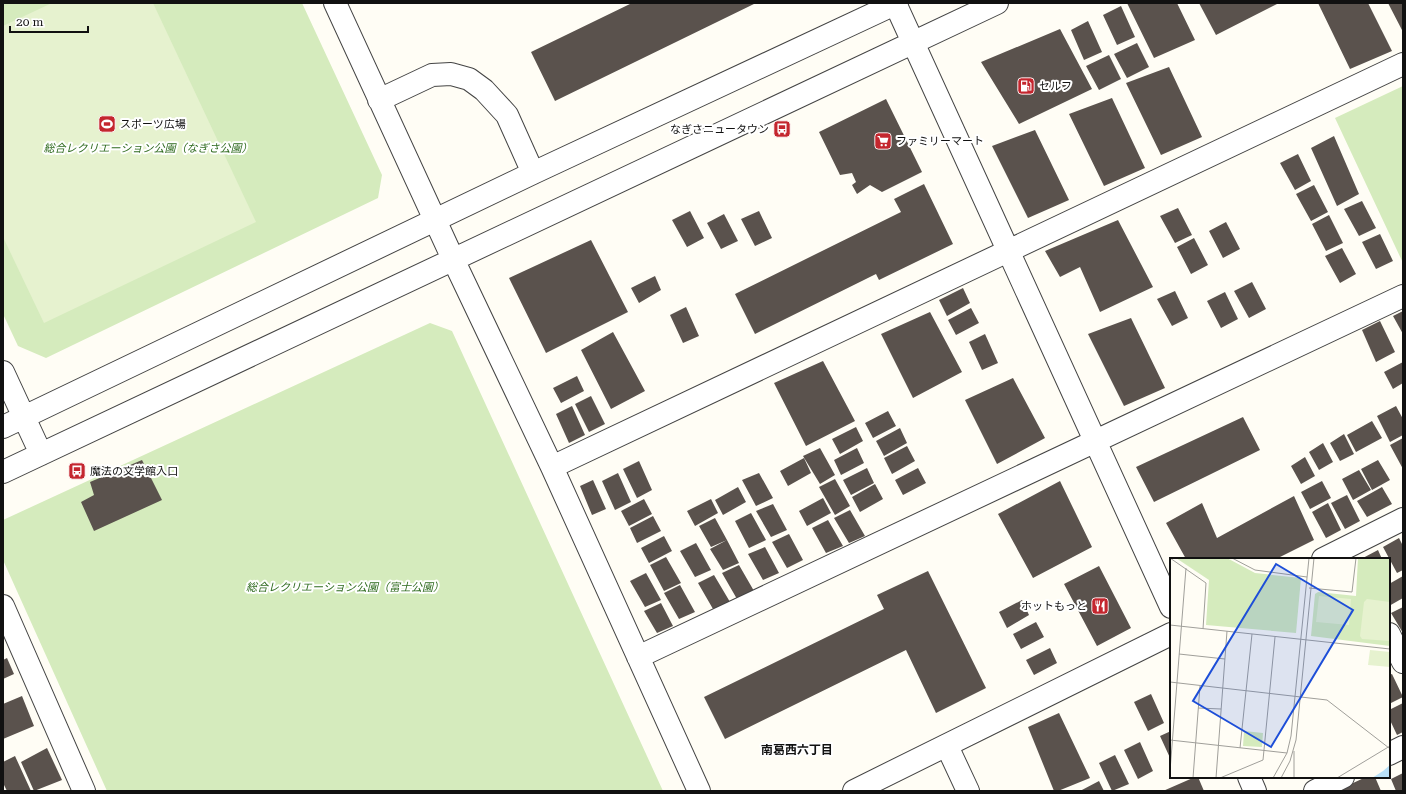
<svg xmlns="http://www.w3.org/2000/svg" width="1406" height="794" font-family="'Roboto Serif','Noto Sans JP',serif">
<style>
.green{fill:#d5ebbd}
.pitch{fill:#e6f2cf}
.building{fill:#5a524d}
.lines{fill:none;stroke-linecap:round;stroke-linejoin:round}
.minor-casing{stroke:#444;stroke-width:24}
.minor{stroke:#fff;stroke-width:22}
.labels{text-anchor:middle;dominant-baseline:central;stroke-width:4;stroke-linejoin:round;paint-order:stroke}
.poi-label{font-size:11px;fill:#111;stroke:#fff;text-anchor:start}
.park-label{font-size:11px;font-style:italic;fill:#2f6b1f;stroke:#fff}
.neighbourhood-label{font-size:12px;font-weight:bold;fill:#111;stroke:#fff}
.inset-road{fill:none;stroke:#a09f9a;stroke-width:1}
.view{fill:#1d4ed8;fill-opacity:0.15;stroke:#1d4ed8;stroke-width:2}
.inset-edge{fill:none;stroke:#111;stroke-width:2}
</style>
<rect width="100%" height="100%" fill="#fffdf5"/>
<path class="green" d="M3,3H302L382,175L378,198L46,358L18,346L3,314Z
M1403,86V263L1335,118Z
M430,323L452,331L663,791H107L3,560V520Z"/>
<path class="pitch" d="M52,3H153L256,222L44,323L3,237V26Z"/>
<path class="building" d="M632,3H756L555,101L531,52Z
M1127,3H1177L1195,40L1154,58Z
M1199,3H1279L1216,35Z
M1318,3H1368L1392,51L1350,69Z
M1388,3H1403V32Z
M1121,6L1135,37L1117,45L1103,15Z
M1088,21L1102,52L1084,60L1071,30Z
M1060,29L1092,89L1019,124L981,62Z
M1137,43L1149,67L1127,78L1114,54Z
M1109,55L1121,79L1099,90L1086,66Z
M1169,67L1202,137L1161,155L1126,83Z
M1112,98L1145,168L1104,186L1069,114Z
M886,99L922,172L882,192L870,185L857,194L852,185L856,182L852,173L840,175L819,132Z
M1035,130L1069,200L1028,218L992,146Z
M1334,136L1359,194L1337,206L1311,148Z
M1298,154L1311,181L1295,190L1280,163Z
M924,184L953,244L879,280L876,274L755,334L735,294L901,212L894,199Z
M1314,185L1328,212L1311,221L1296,194Z
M1362,201L1376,228L1359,236L1344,209Z
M1178,208L1192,235L1175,243L1160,216Z
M690,211L704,238L687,247L672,220Z
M759,211L772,238L755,246L741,219Z
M724,214L738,241L721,249L707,223Z
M1329,215L1343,243L1326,251L1312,224Z
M1118,220L1153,287L1100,312L1080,267L1060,277L1045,251Z
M1226,222L1240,249L1223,258L1209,231Z
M1380,234L1393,261L1376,269L1362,242Z
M1194,238L1208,265L1191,274L1177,247Z
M591,240L628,312L546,353L509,278Z
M1342,248L1356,274L1340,283L1325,256Z
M655,276L661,290L639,303L631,288Z
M1252,282L1266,309L1249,318L1234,291Z
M963,288L970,303L947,316L939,300Z
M1175,291L1188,318L1172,326L1157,299Z
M1225,292L1238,319L1221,328L1207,301Z
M686,307L699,336L683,343L670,315Z
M971,308L979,323L956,335L948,320Z
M1403,311V334L1393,316Z
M930,312L962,372L913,398L881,334Z
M1131,318L1165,388L1124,406L1088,334Z
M1380,321L1395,352L1376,362L1362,330Z
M613,332L645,391L611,409L581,350Z
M985,334L998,363L982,370L969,342Z
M823,361L855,421L806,446L774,383Z
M1403,362V383L1393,389L1384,372Z
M577,376L584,391L561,403L553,388Z
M1013,378L1045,438L997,464L965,400Z
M591,396L605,424L589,432L575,404Z
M572,406L585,435L569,443L556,414Z
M1396,406L1403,419V435L1390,442L1377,416Z
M888,411L896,426L873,438L865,423Z
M1243,417L1260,450L1154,502L1136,467Z
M1372,421L1382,438L1356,452L1347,435Z
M856,427L863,441L840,454L832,439Z
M900,428L907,443L884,456L876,441Z
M1344,434L1354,454L1340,461L1330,443Z
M1403,438V469L1390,445Z
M1323,443L1333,462L1319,470L1309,452Z
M907,446L915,461L892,474L884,458Z
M820,448L835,475L820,484L803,456Z
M857,448L864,463L841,475L834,460Z
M1305,457L1315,476L1301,484L1291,466Z
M804,458L811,473L788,486L780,471Z
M142,460L162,500L94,531L81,502L94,495L90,482Z
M1378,460L1390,480L1372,490L1361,469Z
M639,461L652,490L637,498L623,469Z
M867,468L874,483L851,495L843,480Z
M918,468L926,483L903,495L895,480Z
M1359,470L1371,490L1353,500L1342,479Z
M618,473L631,502L615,510L602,481Z
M759,473L773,498L756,506L742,480Z
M835,479L850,506L835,515L819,487Z
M593,480L606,509L592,515L580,486Z
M1060,481L1092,547L1033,578L998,514Z
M1322,481L1331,498L1310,509L1301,492Z
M875,484L883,499L860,512L852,497Z
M738,487L746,502L723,515L715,500Z
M1382,487L1392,504L1367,517L1357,501Z
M1347,495L1360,521L1345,529L1331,503Z
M1294,496L1314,540L1276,559H1186L1166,523L1202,503L1217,538Z
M823,498L831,513L807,526L799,511Z
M644,499L652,514L629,526L621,511Z
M711,499L718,513L695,526L687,511Z
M1328,503L1341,530L1326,538L1312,512Z
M773,504L787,530L771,537L756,511Z
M850,510L865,536L849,543L834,518Z
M751,513L766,540L749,548L735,521Z
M653,516L661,531L637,543L630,528Z
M715,518L727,540L711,547L699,526Z
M828,520L843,546L826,553L812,528Z
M789,534L803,560L787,568L772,542Z
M664,536L672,551L649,563L641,548Z
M1399,538L1403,546V570L1397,573L1383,547Z
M727,540L739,563L723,570L710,549Z
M696,543L711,570L695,577L680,551Z
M765,547L779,573L763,580L748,554Z
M1378,550L1382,559H1361Z
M666,557L681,583L664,591L650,565Z
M739,565L754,591L737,599L722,573Z
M1099,566L1131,628L1097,646L1064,584Z
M928,571L986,688L936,713L906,650L725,739L704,697L884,609L877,595Z
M646,573L661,600L645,607L630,581Z
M714,575L730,602L713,609L698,583Z
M1403,576V598L1389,606V584Z
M680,585L695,612L679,619L664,593Z
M1022,600L1029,615L1007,628L999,612Z
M661,603L673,626L657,633L644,611Z
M1403,607V633L1391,613Z
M1036,622L1044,637L1021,649L1013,634Z
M1050,648L1057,663L1034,675L1026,660Z
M7,658L14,674L3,679V660Z
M1392,674L1403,697L1389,704V675Z
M1151,694L1164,723L1148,731L1134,702Z
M22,696L34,726L3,739V704Z
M1403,703V732L1397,735L1389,718V710Z
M1059,713L1090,778L1058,791H1054L1028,727Z
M1171,731V760L1160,736Z
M1140,742L1153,771L1138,779L1124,750Z
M47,748L62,780L34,791L21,762Z
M1115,755L1129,784L1112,791L1099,763Z
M15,756L31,791H7L3,783V762Z
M1403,773V791H1396L1391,779Z
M1195,777H1198L1204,791H1163Z
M1366,777H1375L1381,791H1336Z
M1099,781L1104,791H1080Z"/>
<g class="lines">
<defs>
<path id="minor" d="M335,3L453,259L552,467L699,791
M895,3L1171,607
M379,100L432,75L451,74L469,79L484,90L507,115L533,173
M3,372L41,454
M3,427L533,173L897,3
M552,467L1403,64
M3,472L997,3
M1323,559L1403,519
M3,606L84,791
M1389,634L1403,662
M638,657L1403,296
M947,746L968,791
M1389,754L1403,747
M1249,777L1255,791
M854,791L1171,634
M1315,791L1343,777"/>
</defs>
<use href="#minor" class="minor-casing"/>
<use href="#minor" class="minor"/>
</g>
<defs>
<symbol id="fuel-square" viewBox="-11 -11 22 22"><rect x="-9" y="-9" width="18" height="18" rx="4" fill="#c4262e" stroke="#fff"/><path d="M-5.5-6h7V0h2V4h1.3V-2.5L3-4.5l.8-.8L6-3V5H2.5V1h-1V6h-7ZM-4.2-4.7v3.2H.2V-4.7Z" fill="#fff"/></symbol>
<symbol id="stadium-square" viewBox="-11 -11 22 22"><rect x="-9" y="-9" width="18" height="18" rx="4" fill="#c4262e" stroke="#fff"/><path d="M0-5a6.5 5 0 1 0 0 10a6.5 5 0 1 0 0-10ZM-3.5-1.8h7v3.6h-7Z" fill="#fff"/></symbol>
<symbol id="bus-square" viewBox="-11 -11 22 22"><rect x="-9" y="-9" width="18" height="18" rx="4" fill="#c4262e" stroke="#fff"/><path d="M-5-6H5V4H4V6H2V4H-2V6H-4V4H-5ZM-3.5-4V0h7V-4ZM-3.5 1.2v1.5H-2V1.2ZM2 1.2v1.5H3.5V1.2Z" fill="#fff"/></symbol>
<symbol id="supermarket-square" viewBox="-11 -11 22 22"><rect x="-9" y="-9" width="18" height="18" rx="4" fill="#c4262e" stroke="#fff"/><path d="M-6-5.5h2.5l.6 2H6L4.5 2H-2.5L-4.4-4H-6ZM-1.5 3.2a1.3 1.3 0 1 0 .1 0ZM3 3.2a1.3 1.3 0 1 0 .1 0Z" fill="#fff"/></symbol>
<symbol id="restaurant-square" viewBox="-11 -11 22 22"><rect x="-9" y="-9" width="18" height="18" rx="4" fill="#c4262e" stroke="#fff"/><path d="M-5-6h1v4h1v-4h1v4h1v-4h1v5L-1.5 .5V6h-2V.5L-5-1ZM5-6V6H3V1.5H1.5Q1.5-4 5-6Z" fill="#fff"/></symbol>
</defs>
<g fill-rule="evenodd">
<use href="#fuel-square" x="1016" y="76" width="20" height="20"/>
<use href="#stadium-square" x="97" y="114" width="20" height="20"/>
<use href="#bus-square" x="772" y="119" width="20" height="20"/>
<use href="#supermarket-square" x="873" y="131" width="20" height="20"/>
<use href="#bus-square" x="67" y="461" width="20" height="20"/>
<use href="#restaurant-square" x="1090" y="596" width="20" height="20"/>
</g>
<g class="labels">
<g class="poi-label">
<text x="1039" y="86">セルフ</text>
<text x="120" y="124">スポーツ広場</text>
<text x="769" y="129" text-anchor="end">なぎさニュータウン</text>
<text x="896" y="141">ファミリーマート</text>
<text x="90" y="471">魔法の文学館入口</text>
<text x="1087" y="606" text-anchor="end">ホットもっと</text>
</g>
<g class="park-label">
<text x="148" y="148">総合レクリエーション公園（なぎさ公園）</text>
<text x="345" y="587">総合レクリエーション公園（富士公園）</text>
</g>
<g class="neighbourhood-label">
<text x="797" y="750">南葛西六丁目</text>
</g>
</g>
<g transform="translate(1170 558)">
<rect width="220" height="220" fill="#fffdf5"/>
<path d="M6,0H57L85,15L131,20L126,75L36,67L39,22ZM188,0H220V88L141,78L145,36L148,34L186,38ZM74,173L93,175L92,189L73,188Z" fill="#d5ebbd"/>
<path d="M149,38L181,41L179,67L146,64ZM197,41L220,44V83L192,81L190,78L194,44ZM200,92L220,94V109L198,107Z" fill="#e6f2cf"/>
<path d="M220,207V220H202L213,213Z" fill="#b9e0f7"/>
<path class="inset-road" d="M0,0L36,25L33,71M62,0L85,12L137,19M139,30L182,34L186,0M0,67L220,91M9,96L55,101M0,124L157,142L219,190M28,150L51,151M0,182L117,195M70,190L82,76M0,213L16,10M23,220L30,128M46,220L57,73M50,220L93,202L105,79M103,220L117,195L121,178L139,0M111,220L120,203L126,182L144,0M124,220V193M167,220L220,188"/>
<path class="view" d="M106,6L183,52L101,189L23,143Z"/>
<rect width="220" height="220" class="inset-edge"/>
</g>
<rect width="1406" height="794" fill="none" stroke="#111111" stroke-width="8"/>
<path d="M10 26v6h78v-6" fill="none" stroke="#111111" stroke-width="2"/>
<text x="16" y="26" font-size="12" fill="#111111" stroke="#ffffff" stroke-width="3" paint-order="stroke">20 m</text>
</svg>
